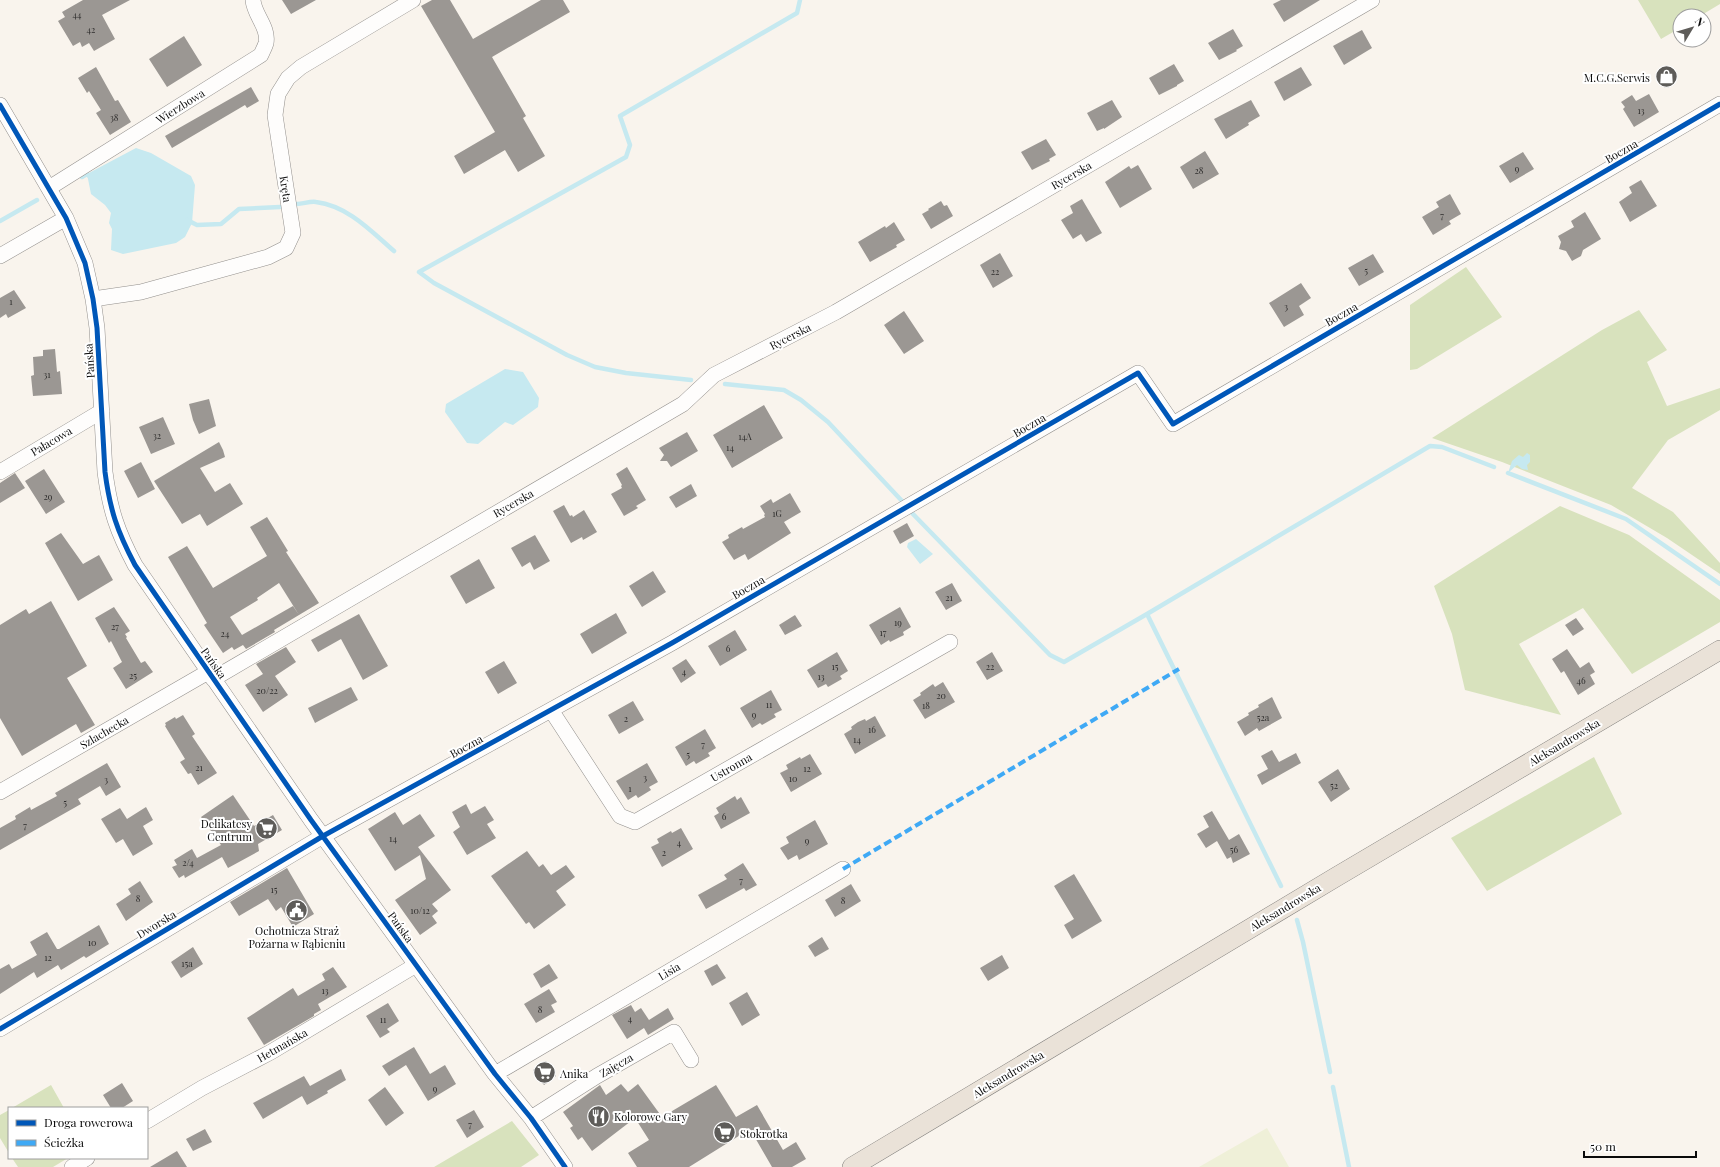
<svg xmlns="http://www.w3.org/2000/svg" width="1720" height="1167" font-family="'Playfair Display',serif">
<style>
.forest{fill:#d8e2bd}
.pitch{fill:#eff0d8}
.water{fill:#c6e9f0}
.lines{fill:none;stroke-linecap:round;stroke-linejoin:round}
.stream{stroke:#c6e9f0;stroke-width:4.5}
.building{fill:#9b9793}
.minor-casing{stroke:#928f8c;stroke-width:16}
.major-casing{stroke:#7f7d7a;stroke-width:20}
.minor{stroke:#fefdfc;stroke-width:15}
.major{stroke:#eae2d8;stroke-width:19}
.quiet{stroke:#3fa9f5;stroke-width:4;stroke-dasharray:8 4;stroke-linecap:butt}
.cycleway-casing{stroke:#fff;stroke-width:8}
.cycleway{stroke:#0057b8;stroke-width:5}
.labels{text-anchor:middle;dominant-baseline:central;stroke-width:4;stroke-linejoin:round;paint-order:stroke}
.number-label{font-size:9px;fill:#2e2d2c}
.poi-label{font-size:11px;fill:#0a0a0a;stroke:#fff;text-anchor:start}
.street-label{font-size:11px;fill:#0a0a0a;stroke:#fff}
</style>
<rect width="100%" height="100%" fill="#f9f4ed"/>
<path class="forest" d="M1638,0H1720V4L1700,16H1680V28L1661,39Z
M1466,267L1502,317L1417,369L1410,370V305Z
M1639,310L1667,350L1647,362L1667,406L1720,388V410L1668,440L1632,488L1673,512L1720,563V574L1667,538L1611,505L1502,462L1432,438L1602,330Z
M1560,506L1629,535L1720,600V622L1632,674L1583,608L1519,644L1561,715L1465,690L1452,634L1434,586Z
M1594,757L1622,814L1487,891L1451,838Z
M51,1085L64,1108H12Z
M9,1110V1153L0,1138V1115Z
M512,1121L539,1155L521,1167H434Z
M12,1158H68L53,1167H18Z"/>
<path class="pitch" d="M1267,1128L1289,1167H1199Z"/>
<path class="water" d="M136,148L151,153L191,176L195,185L192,223L185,237L176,243L123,254L111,250L112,229L109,223L111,213L105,205L91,194L87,174Z
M505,369L523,372L539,398L538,407L513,425L505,422L478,444L467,443L445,412L446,404Z
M1527,453L1530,455V462L1527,465L1528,470L1522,469L1517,465L1508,473L1512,461L1519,455L1523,457Z
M916,539L933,554L920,564L907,547L908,543Z"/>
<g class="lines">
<path class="stream" d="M82,177L87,174L90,177
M297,204C303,204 310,201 316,202C348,206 371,231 394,251
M187,220L197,225L221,224L239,209L280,207
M0,221L37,200
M691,380L626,373L595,367L567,355L434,283L419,272L626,157L630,145L620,116L797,13L800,0
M725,384L784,390L801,400L828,422L902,501
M1508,473L1626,519L1720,584
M912,513L1050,655L1064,662L1147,614L1430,446L1442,447L1494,467
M1147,614L1281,886
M1297,920L1303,942L1330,1072
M1333,1087L1349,1167"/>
</g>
<path class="building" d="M83,0H130L102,15L115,39L94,51L89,43L82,47L80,42L73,46L58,21L65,17L62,12Z
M282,0H316L291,14Z
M432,0H450L473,39L541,0H563L570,12L492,57L526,116L523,118L545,156L518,172L505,150L464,174L454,156L495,132L421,6Z
M1281,0H1320L1284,22L1273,4Z
M1233,29L1243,46L1236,50L1237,51L1219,60L1208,43Z
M1362,30L1372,48L1344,65L1333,46Z
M184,36L202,65L167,87L149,59Z
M1174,64L1184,81L1177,85V86L1159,95L1149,78Z
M96,67L115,101L118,100L131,122L110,135L96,113L101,110L89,91L87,93L78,78Z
M1301,67L1312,85L1284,101L1274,82Z
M251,87L259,101L247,108L245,105L172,148L165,136Z
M1649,94L1659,112L1634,127L1623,109L1625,107L1621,102L1632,95L1636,101Z
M1112,100L1122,117L1104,129V128L1097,131L1087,113Z
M1251,100L1260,116L1248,123L1249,125L1226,139L1214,119Z
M1046,139L1056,155L1049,159L1050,161L1032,170L1021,152Z
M1205,151L1219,174L1193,189L1180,167Z
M1523,152L1534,169L1510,183L1499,166Z
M1138,165L1152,189L1120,208L1105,182L1129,166L1131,169Z
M1641,180L1657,206L1630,222L1619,202L1632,193L1629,187Z
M1450,194L1461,214L1449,221L1451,224L1433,235L1422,217L1439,207L1436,202Z
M1082,199L1102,233L1086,242L1081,234L1073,239L1061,220L1073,213L1070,206Z
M941,201L944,206L947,205L953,216L931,229L922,214L929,210L928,209Z
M1585,212L1601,239L1583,250L1581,256L1572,261L1566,251L1559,249L1561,242L1558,236L1574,227L1571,221Z
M894,222L905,240L896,245L897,247L870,262L858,242L885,226L886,228Z
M1000,253L1013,276L993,288L980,265Z
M1373,254L1384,272L1359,286L1348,268Z
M1301,283L1311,298L1299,306L1304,315L1284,327L1269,303Z
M14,290L26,308L8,318L6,314L0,318V298Z
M904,311L924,341L904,354L884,325Z
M55,349L57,372L60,371L62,394L33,396L31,376L34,375L33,357L43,356V350Z
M209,399L216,426L199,434L193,420L189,404Z
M764,405L783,438L732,468L713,435Z
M163,417L175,444L151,454L139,427Z
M687,432L698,451L671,467L667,461H660L664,455L659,448Z
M219,442L223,450L225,457L200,468L215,492L230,483L243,504L207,526L200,514L182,524L154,481Z
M141,462L155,489L138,498L124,471Z
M627,467L646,500L636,506L638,508L624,516L611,494L622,488L621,486L622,485L616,474Z
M44,469L65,502L46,514L25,481Z
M15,473L25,488L0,503V483Z
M691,484L697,496L676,508L669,497Z
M790,493L801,512L784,522L791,533L748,560L745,554L734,560L722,542L729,538L728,535L742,527L743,529L765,517L764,515L765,514L760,506L771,499L773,503Z
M564,505L570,516L572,515L573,517L584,510L597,532L583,540L582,537L571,543L553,511Z
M267,517L288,551L286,552L319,603L299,615L279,583L257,598L258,600L230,617L242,635L293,606L299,615L274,630L275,632L246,649L243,645L234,650L232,647L223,653L204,625L207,623L168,557L187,546L213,588L267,556L250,527Z
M907,523L914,536L900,544L893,531Z
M61,533L83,564L99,555L113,580L78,601L45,543Z
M535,535L550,561L534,570L530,562L522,567L511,548Z
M479,559L495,588L466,604L450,576Z
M653,571L666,592L642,607L629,586Z
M952,583L962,601L946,610L935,592Z
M51,601L87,666L67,678L95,725L81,733L76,724L22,756L0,718V625L26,609L29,614Z
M114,607L130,631L125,634L127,637L126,638L141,663L145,661L153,672L126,689L113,668L122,662L111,641L109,643L95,618Z
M900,607L911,627L903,632L904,635L890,642L889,640L881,645L869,625Z
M616,613L627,633L592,654L580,634Z
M359,614L388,666L363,680L341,639L318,652L311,640Z
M795,615L802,626L785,635L779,625Z
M1576,618L1584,629L1573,636L1565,625Z
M735,630L747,650L720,666L708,646Z
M286,647L296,662L275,676L288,695L263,712L245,685L263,674L256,664Z
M1567,649L1580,668L1589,662L1595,672L1590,675L1595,684L1578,695L1564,671L1561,673L1552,659Z
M837,652L848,671L840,676L842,679L828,687L826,684L818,688L807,670Z
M992,652L1003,671L987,680L976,662Z
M686,659L696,673L681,683L672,668Z
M504,661L517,683L498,694L485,672Z
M943,682L955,702L925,719L913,700L921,695L920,693L933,684L935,687Z
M351,687L358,700L315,723L308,708Z
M771,690L782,710L774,714L776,717L762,725L760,723L752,728L740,708Z
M1272,697L1282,718L1259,731L1257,728L1245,736L1237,722L1249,715L1248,713L1259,707L1258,705Z
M633,701L644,720L619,734L608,715Z
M183,715L195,734L192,736L217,773L198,785L191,773L188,774L180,762L185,759L165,726L166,725L165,723L175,717L176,719Z
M875,716L886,736L855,754L844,734L852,729L851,727L858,722L865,719L866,721Z
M705,729L716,748L708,753L710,756L696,764L694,761L686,766L675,747Z
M1272,750L1279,762L1296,753L1301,763L1262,785L1257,775L1268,769L1261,756Z
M810,754L822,774L791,792L780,773L788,769L786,765L800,757L801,759Z
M107,763L121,787L106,796L100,786L78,799L81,804L0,850V828L16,819L15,816L30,807L31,810L57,796L55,793Z
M647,763L658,782L649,787L651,790L638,798L636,795L628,800L616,781Z
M1338,769L1350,789L1331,802L1318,782Z
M233,795L254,826L273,815L282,830L258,844L259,851L228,868L222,857L185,878L184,875L179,878L172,867L177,865L174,860L192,849L197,858L221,845L201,817Z
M735,796L737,800L741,797L750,813L721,829L714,816L719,813L716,808Z
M466,804L471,814L485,806L494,820L487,824L496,838L467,855L453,832L460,827L452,812Z
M146,807L153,820L143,826L153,844L133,856L123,839L116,843L101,819L120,808L127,819Z
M1212,811L1229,840L1239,834L1250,854L1233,863L1231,857L1227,859L1217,841L1206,848L1197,834L1209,827L1203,816Z
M395,812L403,825L420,814L435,836L418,847L451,890L432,904L438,911L432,916L437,923L420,935L395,900L426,879L420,855L395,871L368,829Z
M815,820L828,844L799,860L797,855L788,860L780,848L789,843L786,837Z
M681,828L693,849L662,867L651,847L659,843L657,839L671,831L672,833Z
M527,851L539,867L543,864L551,875L566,865L575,877L556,891L566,905L534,929L529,922L526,924L491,876Z
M743,863L757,885L746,891L744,888L706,909L698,895L727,879L724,875Z
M287,868L314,914L293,927L281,907L276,911L268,899L239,916L230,902Z
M1074,874L1102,921L1072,939L1064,925L1074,919L1054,886Z
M140,881L153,902L126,921L116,904L131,894L128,889Z
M851,884L861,901L835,917L825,900Z
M99,925L109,944L86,958L84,956L61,970L58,965L37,978L34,972L0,994V969L9,964L12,969L37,955L30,942L47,932L57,949H59Z
M822,937L829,949L815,957L808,946Z
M193,947L203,964L181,978L171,962Z
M1002,955L1009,968L988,981L980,968Z
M549,964L558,978L541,988L533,974Z
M717,964L726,978L712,986L704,971Z
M333,967L347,987L318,1004L321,1010L314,1014V1016L264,1045L247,1018L293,988L298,996L325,980L322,974Z
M549,989L557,1002L551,1005L555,1012L536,1023L524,1004Z
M747,992L760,1015L742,1026L729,1003Z
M388,1003L399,1021L387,1029L390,1032L380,1038L366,1016Z
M631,1005L635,1012L641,1008L649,1020L668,1008L674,1019L648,1035L644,1028L627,1039L612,1015Z
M414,1047L430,1074L445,1065L456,1084L428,1101L406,1065L389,1076L382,1066Z
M546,1061L556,1076L544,1085L533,1070Z
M341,1069L346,1080L327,1091L328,1093L307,1105L302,1096L263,1119L253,1103L304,1076L310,1086Z
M122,1083L133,1101L122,1108H111L103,1095Z
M621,1084L628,1092L638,1084L662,1117L716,1085L736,1117L757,1105L783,1150L796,1142L806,1159L792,1167H772L750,1129L689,1167H637L628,1153L649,1140L635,1118L592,1151L582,1137L578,1140L570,1128L573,1126L563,1112L600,1085L606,1095Z
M385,1087L404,1113L386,1126L368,1100Z
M474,1110L484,1127L467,1138L456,1120Z
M205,1129L212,1142L193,1151L186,1139Z
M177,1151L187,1167H150Z"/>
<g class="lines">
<defs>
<path id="minor" d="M0,105L66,218L85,263L93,299L97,328L105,472C110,510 117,531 135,565L311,820L495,1074L531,1118L565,1167
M49,188L261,55C262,52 265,47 266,43C269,27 254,15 253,0
M0,256L66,218
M93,299L141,292L268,257L286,248L293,233L275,115L278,94L288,78L301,67L413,0
M0,472L102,411
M213,679L683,404L714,375L836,312L1372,0
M551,710L620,816L635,822L950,642
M0,792L208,672
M0,1029L323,836L672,643L1138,373L1173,424L1720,104
M495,1074L843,869
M531,1118L597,1076L674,1032L691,1060
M147,1121L202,1088L271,1052L416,965
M72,1167L87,1158"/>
<path id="major" d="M852,1167L1336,877L1720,650"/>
</defs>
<use href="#minor" class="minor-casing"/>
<use href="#major" class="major-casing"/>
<use href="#minor" class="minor"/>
<use href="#major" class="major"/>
<path class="quiet" d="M843,869L1179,669"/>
<defs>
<path id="cycleway" d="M0,105L66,218L85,263L93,299L97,328L105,472C110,510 117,531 135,565L311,820L495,1074L531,1118L565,1167
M0,1029L323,836L672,643L1138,373L1173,424L1720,104"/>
</defs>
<use href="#cycleway" class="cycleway-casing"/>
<use href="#cycleway" class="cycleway"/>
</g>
<defs>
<symbol id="shop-disc" viewBox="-11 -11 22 22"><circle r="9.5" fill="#5e5c59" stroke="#fff"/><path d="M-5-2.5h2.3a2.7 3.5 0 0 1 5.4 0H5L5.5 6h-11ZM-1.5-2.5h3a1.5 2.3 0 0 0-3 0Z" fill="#fff"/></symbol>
<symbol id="supermarket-disc" viewBox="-11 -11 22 22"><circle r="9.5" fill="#5e5c59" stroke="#fff"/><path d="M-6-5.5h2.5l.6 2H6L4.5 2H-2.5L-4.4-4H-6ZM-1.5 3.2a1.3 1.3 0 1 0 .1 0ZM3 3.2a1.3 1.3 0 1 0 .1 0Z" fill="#fff"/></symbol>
<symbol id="civic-disc" viewBox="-11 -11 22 22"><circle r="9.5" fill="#5e5c59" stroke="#fff"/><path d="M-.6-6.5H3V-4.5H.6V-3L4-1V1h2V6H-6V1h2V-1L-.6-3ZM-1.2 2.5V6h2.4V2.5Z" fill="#fff"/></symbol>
<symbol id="restaurant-disc" viewBox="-11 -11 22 22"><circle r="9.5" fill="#5e5c59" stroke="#fff"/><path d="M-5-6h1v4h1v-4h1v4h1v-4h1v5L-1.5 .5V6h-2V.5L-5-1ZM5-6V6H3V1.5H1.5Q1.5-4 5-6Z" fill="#fff"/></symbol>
</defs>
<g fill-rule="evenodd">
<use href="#shop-disc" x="1654" y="64" width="25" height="25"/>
<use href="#supermarket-disc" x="254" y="816" width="25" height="25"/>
<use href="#civic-disc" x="284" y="898" width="25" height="25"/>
<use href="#supermarket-disc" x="532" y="1060" width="25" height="25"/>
<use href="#restaurant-disc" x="586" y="1104" width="25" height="25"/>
<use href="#supermarket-disc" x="712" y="1120" width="25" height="25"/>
</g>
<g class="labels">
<g class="number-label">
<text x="77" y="14">44</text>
<text x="91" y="29">42</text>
<text x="1641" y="110">13</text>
<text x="114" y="117">38</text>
<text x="1517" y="168">9</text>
<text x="1199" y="170">28</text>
<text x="1442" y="215">7</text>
<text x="1366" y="270">5</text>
<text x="995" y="271">22</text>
<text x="11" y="301">1</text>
<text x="1286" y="306">3</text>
<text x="47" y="374">31</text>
<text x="157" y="435">32</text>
<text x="745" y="436">14A</text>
<text x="730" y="447">14</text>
<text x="48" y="496">29</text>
<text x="777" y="513">1G</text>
<text x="949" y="597">21</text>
<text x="898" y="622">19</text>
<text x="115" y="626">27</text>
<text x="883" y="632">17</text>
<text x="225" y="633">24</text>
<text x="728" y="648">6</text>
<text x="835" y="666">15</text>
<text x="990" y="666">22</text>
<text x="684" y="671">4</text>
<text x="133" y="675">25</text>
<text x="821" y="676">13</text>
<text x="1581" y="680">46</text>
<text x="267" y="690">20/22</text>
<text x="941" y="695">20</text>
<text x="769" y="704">11</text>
<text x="926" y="705">18</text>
<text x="754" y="714">9</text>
<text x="1263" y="717">52a</text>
<text x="626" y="718">2</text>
<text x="872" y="729">16</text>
<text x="857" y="739">14</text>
<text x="703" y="744">7</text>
<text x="688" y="754">5</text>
<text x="199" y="767">21</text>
<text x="807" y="768">12</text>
<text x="645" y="777">3</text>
<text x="793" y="778">10</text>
<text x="106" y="779">3</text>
<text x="1334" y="785">52</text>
<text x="630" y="788">1</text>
<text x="65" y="802">5</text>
<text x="724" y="816">6</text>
<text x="25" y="825">7</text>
<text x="393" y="838">14</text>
<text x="807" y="840">9</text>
<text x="679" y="842">4</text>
<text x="1234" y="849">56</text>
<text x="664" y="852">2</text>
<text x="188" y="862">2/4</text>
<text x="741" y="880">7</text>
<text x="274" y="889">15</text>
<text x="138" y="898">8</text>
<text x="843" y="900">8</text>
<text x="420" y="910">10/12</text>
<text x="92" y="942">10</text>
<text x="48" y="957">12</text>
<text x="187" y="963">15a</text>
<text x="325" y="990">13</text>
<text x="540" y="1009">8</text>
<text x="630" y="1018">4</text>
<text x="383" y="1019">11</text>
<text x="435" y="1088">9</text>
<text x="470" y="1124">7</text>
</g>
<g class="poi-label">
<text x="1650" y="77" text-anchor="end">M.C.G.Serwis</text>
<text x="252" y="823" text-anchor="end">Delikatesy<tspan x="252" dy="13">Centrum</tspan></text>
<text x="297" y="930" text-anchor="middle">Ochotnicza Straż<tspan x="297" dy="13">Pożarna w Rąbieniu</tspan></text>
<text x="560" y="1073">Anika</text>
<text x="614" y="1116">Kolorowe Gary</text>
<text x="740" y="1133">Stokrotka</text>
</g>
<g class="street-label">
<text transform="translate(180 106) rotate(-32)">Wierzbowa</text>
<text transform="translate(1621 151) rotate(-30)">Boczna</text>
<text transform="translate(1071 175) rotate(-30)">Rycerska</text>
<text transform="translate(286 189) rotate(81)">Kręta</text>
<text transform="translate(1341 314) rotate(-30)">Boczna</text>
<text transform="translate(790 336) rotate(-27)">Rycerska</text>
<text transform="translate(89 361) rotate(-94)">Pańska</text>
<text transform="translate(1029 425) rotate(-30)">Boczna</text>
<text transform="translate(51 441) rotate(-31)">Pałacowa</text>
<text transform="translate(513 503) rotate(-30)">Rycerska</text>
<text transform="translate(748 587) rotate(-30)">Boczna</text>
<text transform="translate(214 663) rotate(55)">Pańska</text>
<text transform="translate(104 732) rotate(-30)">Szlachecka</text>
<text transform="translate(1564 742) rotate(-31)">Aleksandrowska</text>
<text transform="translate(466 746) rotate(-29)">Boczna</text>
<text transform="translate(731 767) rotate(-30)">Ustronna</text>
<text transform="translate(1285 907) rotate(-31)">Aleksandrowska</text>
<text transform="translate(156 924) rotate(-31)">Dworska</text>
<text transform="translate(401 927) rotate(54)">Pańska</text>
<text transform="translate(669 971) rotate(-31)">Lisia</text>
<text transform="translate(282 1045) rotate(-30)">Hetmańska</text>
<text transform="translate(616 1065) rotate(-30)">Zajęcza</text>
<text transform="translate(1008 1074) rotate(-31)">Aleksandrowska</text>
</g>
</g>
<rect x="8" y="1107" width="140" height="52" fill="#ffffff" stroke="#9d9d9d"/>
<rect x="16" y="1120" width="20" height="6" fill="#0057b8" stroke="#9d9d9d"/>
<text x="44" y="1127" font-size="12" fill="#0a0a0a">Droga rowerowa</text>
<rect x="16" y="1140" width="20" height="6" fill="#3fa9f5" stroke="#9d9d9d"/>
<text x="44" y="1147" font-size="12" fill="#0a0a0a">Ścieżka</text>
<g transform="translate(1692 28) rotate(52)"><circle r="19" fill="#ffffff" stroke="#9d9d9d"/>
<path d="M0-3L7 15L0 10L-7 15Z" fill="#5e5c59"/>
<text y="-6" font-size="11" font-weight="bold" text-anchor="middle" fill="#0a0a0a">N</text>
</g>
<path d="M1584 1151v6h112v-6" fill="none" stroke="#0a0a0a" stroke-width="2"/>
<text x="1590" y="1151" font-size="12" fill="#0a0a0a" stroke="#ffffff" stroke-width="3" paint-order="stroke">50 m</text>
</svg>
